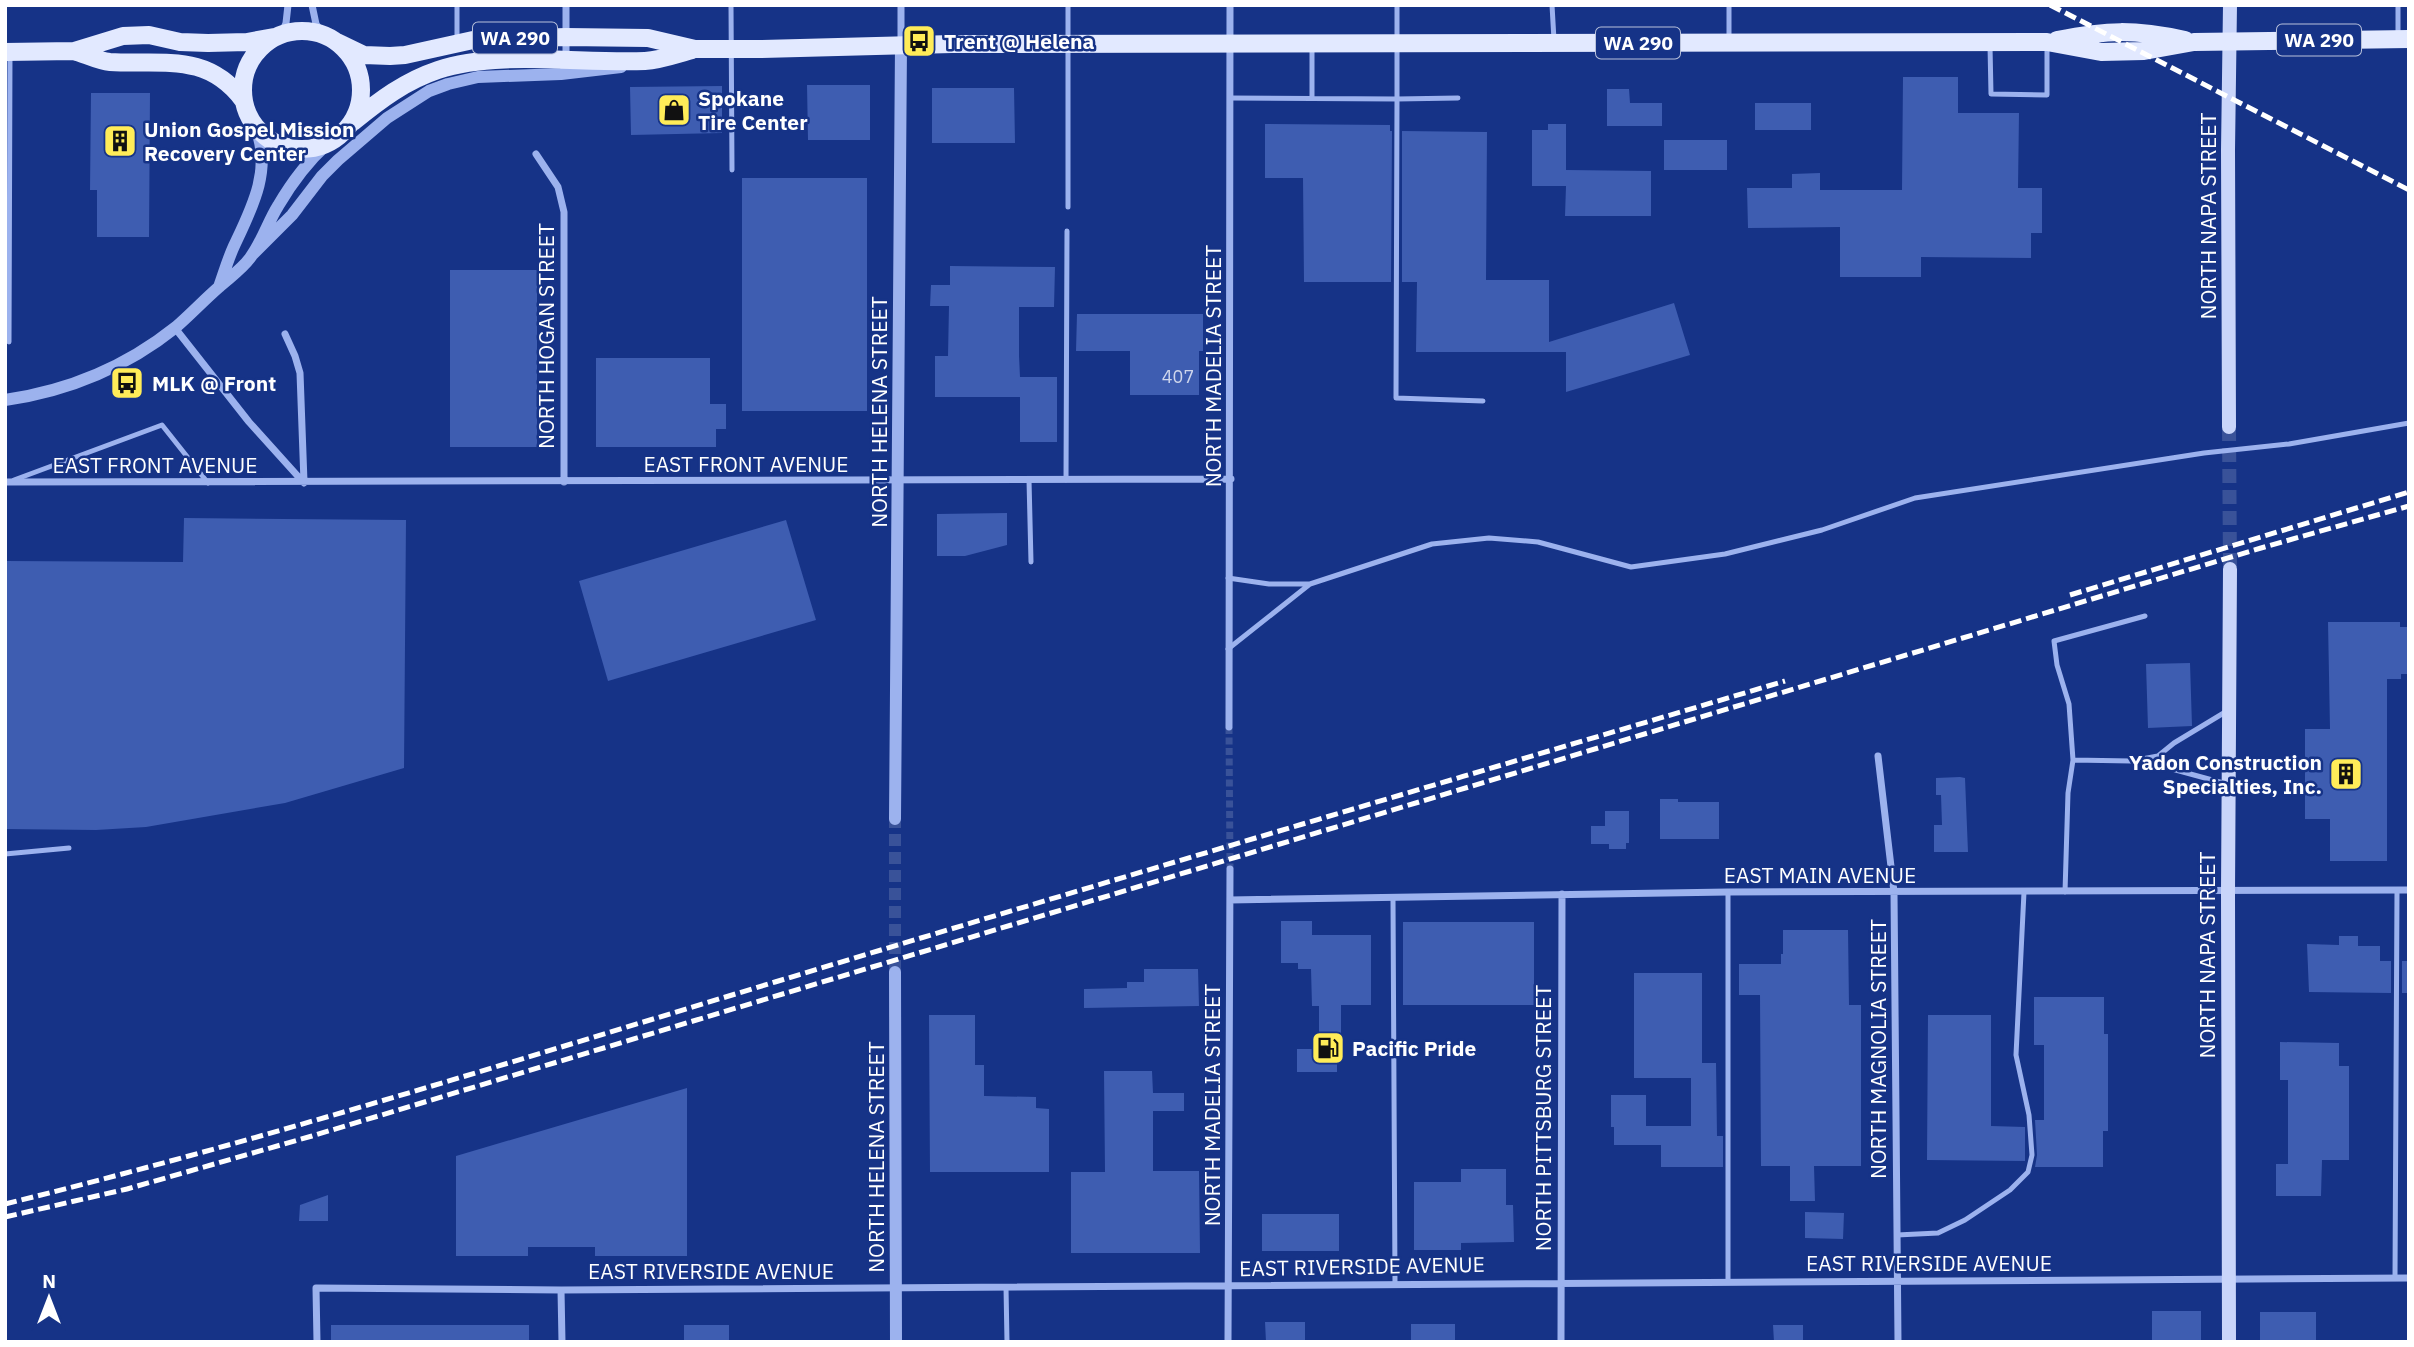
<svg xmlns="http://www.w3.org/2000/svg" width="2414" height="1347" font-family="'IBM Plex Sans',sans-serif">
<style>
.building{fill:#3e5db1}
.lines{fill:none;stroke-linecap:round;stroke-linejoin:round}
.minor-tunnel{stroke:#395299;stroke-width:7;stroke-dasharray:7 3.5;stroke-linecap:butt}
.tertiary-tunnel{stroke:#395299;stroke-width:12;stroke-dasharray:12 6;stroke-linecap:butt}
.secondary-tunnel{stroke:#395299;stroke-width:14;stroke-dasharray:14 7;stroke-linecap:butt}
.service{stroke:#9cb2ee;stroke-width:5}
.minor{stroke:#9cb2ee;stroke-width:7}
.tertiary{stroke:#9cb2ee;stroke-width:12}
.secondary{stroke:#c9d5fa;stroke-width:14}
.primary{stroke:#e2e9ff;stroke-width:18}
.rail{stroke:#fff;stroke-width:5;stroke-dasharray:12 5;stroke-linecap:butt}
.labels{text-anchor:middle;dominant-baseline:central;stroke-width:5;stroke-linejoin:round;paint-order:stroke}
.number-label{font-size:18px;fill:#cfd6ec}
.shield{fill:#163387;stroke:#b9c2db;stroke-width:2}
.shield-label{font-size:19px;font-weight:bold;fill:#fff}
.poi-label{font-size:21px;font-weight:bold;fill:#fff;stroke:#163387;text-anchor:start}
.street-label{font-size:21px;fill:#fff;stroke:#163387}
</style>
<rect width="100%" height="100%" fill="#163387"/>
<path class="building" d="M1903,77H1958V113H2019L2018,188H2042V233H2031V258L1921,257V277H1840V227L1748,228L1747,188H1792V174L1820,173V190H1902Z
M807,85H870V140H808Z
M722,86V133L631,135L630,87Z
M932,88H1014L1015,143H932Z
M1607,89H1629L1630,103H1662V126H1607Z
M91,93H150L149,237H97V190H90Z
M1755,103H1811V130H1755Z
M1265,124L1390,125V131H1392L1391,282H1304L1303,178H1265Z
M1548,124H1566V170L1651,171V216H1565L1566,186H1532V130H1548Z
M1402,131L1487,132L1486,280H1549V342L1674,303L1690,355L1566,392V352H1416L1417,282H1402Z
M1664,140H1727V170H1664Z
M742,178H867V411H742Z
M950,266L1055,267L1054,307H1019V356L1020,377H1057V442H1020V397H935V356H948L949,306H930L931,285H950Z
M450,270H537V447H450Z
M1077,314H1203V351H1199V395H1130V351H1076Z
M596,358H710V404H726V429H716V447H596Z
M1007,513V545L965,556H937V514Z
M184,518L406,520L404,768L285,803L146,827L96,830L5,829V561L183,562Z
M786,520L816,620L608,681L579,581Z
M2328,622H2400V627H2409V674H2401V679H2387V861H2330V819H2305V729H2330Z
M2190,663L2192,726L2148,728L2146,664Z
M1960,777L1965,778L1968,852H1934V825H1942L1941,795H1936V778Z
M1660,799H1678V802H1719V839H1660Z
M1605,811H1629V843H1626V849H1609V844H1591V826H1605Z
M1281,921H1312V935H1371V1005H1341V1046H1337V1072H1297V1049H1319V1006H1312L1311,969H1298V963H1281Z
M1403,922H1534V1005H1403Z
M1783,930H1848L1849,1005H1861V1166H1814L1815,1201H1790V1166H1761L1760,995H1739V964H1781V954H1783Z
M2339,936H2358V946H2380V961H2391V993L2309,992L2307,944L2339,945Z
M2402,961H2409V993H2402Z
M1144,969H1198L1199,1006L1084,1008V989L1127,988V982H1144Z
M1634,973H1702V1063H1716L1717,1136H1723V1167H1661V1145H1614V1127H1611V1095H1646V1126H1691V1078H1634Z
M2034,997H2104V1034H2108V1131H2103V1167H2035L2037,1155L2035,1120H2044V1045H2034Z
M929,1015H975V1065H984V1096L1036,1097V1108L1049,1109V1172H930Z
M1928,1015H1991V1126L2025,1127V1161L1927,1160Z
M2280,1042L2339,1043V1066H2349V1160H2322L2321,1196H2276V1164H2288V1080H2280Z
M1104,1071H1152L1153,1093H1184V1111H1153V1171H1199L1200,1253H1071V1172H1105Z
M687,1088V1256H595V1247H528V1256H456V1156Z
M1461,1169H1506V1205H1513L1514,1242L1461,1243V1250H1414V1182H1461Z
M328,1195V1221H299L300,1205Z
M1805,1212L1844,1213L1843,1239L1805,1238Z
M1262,1214H1339V1251H1262Z
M2152,1311H2201V1342H2152Z
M2260,1312H2316V1342H2260Z
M1265,1322H1305V1342H1266Z
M1411,1324H1455V1342H1411Z
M331,1325H529V1342H331Z
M684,1325H729V1342H684Z
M1773,1325H1803V1342H1774Z"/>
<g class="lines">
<path class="minor-tunnel" d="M1229,727L1230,869"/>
<path class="tertiary-tunnel" d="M895,972V819"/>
<path class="secondary-tunnel" d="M2229,427L2230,569"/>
<path class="service" d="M457,5V41
M731,5L732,170
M1552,5L1554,40
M2398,5V37
M1729,40V5
M1990,46L1991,94L2047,95V45
M1230,98L1397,99V5
M1312,98V48
M1458,98L1397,99L1396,398L1483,401
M1068,207V5
M9,342L10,54
M14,480L162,425L208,483
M1029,480L1031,562
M1066,480L1067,231
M1228,578L1269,584H1310L1432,544L1489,538L1538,542L1631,567L1725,554L1822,530L1915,498L2204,453L2289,444L2409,423
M1228,649L1310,584
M2227,711L2174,743L2158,756L2172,769L2227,784
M2073,760L2069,704L2057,665L2054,641L2145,616
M5,854L69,848
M2065,892L2068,793L2073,760L2131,761L2158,756
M1393,899L1395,1283
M1897,1235L1938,1233L1965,1220L2010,1190L2028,1172L2032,1155L2029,1115L2016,1055L2024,892
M2395,1278L2397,891
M1728,1282V892
M1006,1287L1007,1342"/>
<path class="minor" d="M312,5L316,24L324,35
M901,5V44
M281,35L286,23L288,5
M566,60V5
M536,154L558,187L564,212V482
M175,328L249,422L304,483
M285,334L295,356L300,373L304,482
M5,482L1231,479
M1229,727L1230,5
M1878,756L1894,892L1898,1342
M1230,900L1728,892L2409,890
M561,1290L562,1342
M317,1342L316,1288L561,1290L2409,1278
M1228,1342L1230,869
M1561,1342L1562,894"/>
<path class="tertiary" d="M252,255L292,215L322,176L338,160L387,118L429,91L448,84L478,77L561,74L621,67
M219,287C224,273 228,259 234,246C252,208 272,170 256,128
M5,400C68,391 126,367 176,327C191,314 204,300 219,287C230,277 241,270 250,258C262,242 268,222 278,206C292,182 308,161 328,143
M895,819L901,45
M895,972L896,1342"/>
<path class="secondary" d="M2229,427L2228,150L2230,5
M2229,1342L2228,892L2230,569"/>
<path class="primary" d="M243 90a59 59 0 1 1 118 0a59 59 0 1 1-118 0Z
M2057,40C2108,30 2133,29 2185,40
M337,42L364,55L390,56L405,55L473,40L566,37L648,38L695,49H761L952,44L2047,42L2101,52L2144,51L2194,42L2409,39
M74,51C85,54 98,61 110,62C163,65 207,52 243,100
M5,52L74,51L123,36L149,35L180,42L208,43L247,42L274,37
M353,122C380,100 405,81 438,70C497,50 583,64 645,61C661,60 677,54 692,50"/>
<path class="rail" d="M2050,5L2409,190
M2070,595L2409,492
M5,1204C265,1140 520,1059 775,982C1112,880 1448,781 1785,681
M5,1217L127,1189L312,1136L2261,548L2409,506"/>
</g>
<defs>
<symbol id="bus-square" viewBox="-11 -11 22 22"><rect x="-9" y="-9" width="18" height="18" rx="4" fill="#ffec58" stroke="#163387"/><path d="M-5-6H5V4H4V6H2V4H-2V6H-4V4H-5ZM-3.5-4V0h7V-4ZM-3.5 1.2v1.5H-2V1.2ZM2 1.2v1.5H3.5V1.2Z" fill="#111"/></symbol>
<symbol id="shop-square" viewBox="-11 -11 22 22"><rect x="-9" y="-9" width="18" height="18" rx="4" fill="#ffec58" stroke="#163387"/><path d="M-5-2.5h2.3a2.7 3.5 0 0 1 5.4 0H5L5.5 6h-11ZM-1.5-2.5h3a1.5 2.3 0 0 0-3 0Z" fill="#111"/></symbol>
<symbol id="building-square" viewBox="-11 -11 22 22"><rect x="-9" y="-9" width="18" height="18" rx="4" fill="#ffec58" stroke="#163387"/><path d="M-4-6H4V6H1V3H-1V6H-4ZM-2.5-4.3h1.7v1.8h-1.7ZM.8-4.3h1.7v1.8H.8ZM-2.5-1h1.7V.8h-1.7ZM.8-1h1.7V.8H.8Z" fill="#111"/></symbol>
<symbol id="fuel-square" viewBox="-11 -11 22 22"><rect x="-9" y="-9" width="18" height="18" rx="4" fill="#ffec58" stroke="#163387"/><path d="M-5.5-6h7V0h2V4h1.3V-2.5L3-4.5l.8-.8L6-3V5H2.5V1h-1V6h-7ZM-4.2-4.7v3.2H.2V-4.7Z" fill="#111"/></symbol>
</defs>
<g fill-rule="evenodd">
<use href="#bus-square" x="900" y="22" width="38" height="38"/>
<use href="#shop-square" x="655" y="91" width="38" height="38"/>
<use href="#building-square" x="101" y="122" width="38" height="38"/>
<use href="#bus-square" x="108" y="364" width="38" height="38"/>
<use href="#building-square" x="2327" y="755" width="38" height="38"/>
<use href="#fuel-square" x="1309" y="1029" width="38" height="38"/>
</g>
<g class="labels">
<g class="number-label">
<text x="1178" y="376">407</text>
</g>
<g class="shield">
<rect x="473" y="22.5" width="84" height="31" rx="5"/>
<rect x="2277" y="24.5" width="84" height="31" rx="5"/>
<rect x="1596" y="27.5" width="84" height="31" rx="5"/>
</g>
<g class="shield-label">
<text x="515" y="38">WA 290</text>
<text x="2319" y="40">WA 290</text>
<text x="1638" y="43">WA 290</text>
</g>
<g class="poi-label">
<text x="944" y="41">Trent @ Helena</text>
<text x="698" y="98">Spokane<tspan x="698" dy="24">Tire Center</tspan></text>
<text x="144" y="129">Union Gospel Mission<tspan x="144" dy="24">Recovery Center</tspan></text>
<text x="152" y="383">MLK @ Front</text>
<text x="2322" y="762" text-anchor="end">Yadon Construction<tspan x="2322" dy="24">Specialties, Inc.</tspan></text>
<text x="1352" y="1048">Pacific Pride</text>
</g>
<g class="street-label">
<text transform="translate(2208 216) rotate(-90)">NORTH NAPA STREET</text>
<text transform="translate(546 336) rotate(-90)">NORTH HOGAN STREET</text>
<text transform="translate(1213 366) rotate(-90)">NORTH MADELIA STREET</text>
<text transform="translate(879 412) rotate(-90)">NORTH HELENA STREET</text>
<text x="746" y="464">EAST FRONT AVENUE</text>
<text x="155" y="465">EAST FRONT AVENUE</text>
<text x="1820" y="875">EAST MAIN AVENUE</text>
<text transform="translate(2207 955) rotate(-90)">NORTH NAPA STREET</text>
<text transform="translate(1878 1049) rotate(-90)">NORTH MAGNOLIA STREET</text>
<text transform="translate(1212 1105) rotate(-90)">NORTH MADELIA STREET</text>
<text transform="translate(1543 1118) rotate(-90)">NORTH PITTSBURG STREET</text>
<text transform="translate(876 1157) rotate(-90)">NORTH HELENA STREET</text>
<text x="1929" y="1263">EAST RIVERSIDE AVENUE</text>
<text transform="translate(1362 1266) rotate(-1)">EAST RIVERSIDE AVENUE</text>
<text x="711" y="1271">EAST RIVERSIDE AVENUE</text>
</g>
</g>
<rect width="2414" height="1347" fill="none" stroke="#ffffff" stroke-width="14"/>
<g transform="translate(49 1298)" stroke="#163387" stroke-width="5" paint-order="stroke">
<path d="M0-5L12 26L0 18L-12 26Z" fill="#ffffff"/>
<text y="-10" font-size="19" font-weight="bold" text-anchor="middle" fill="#ffffff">N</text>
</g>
</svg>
